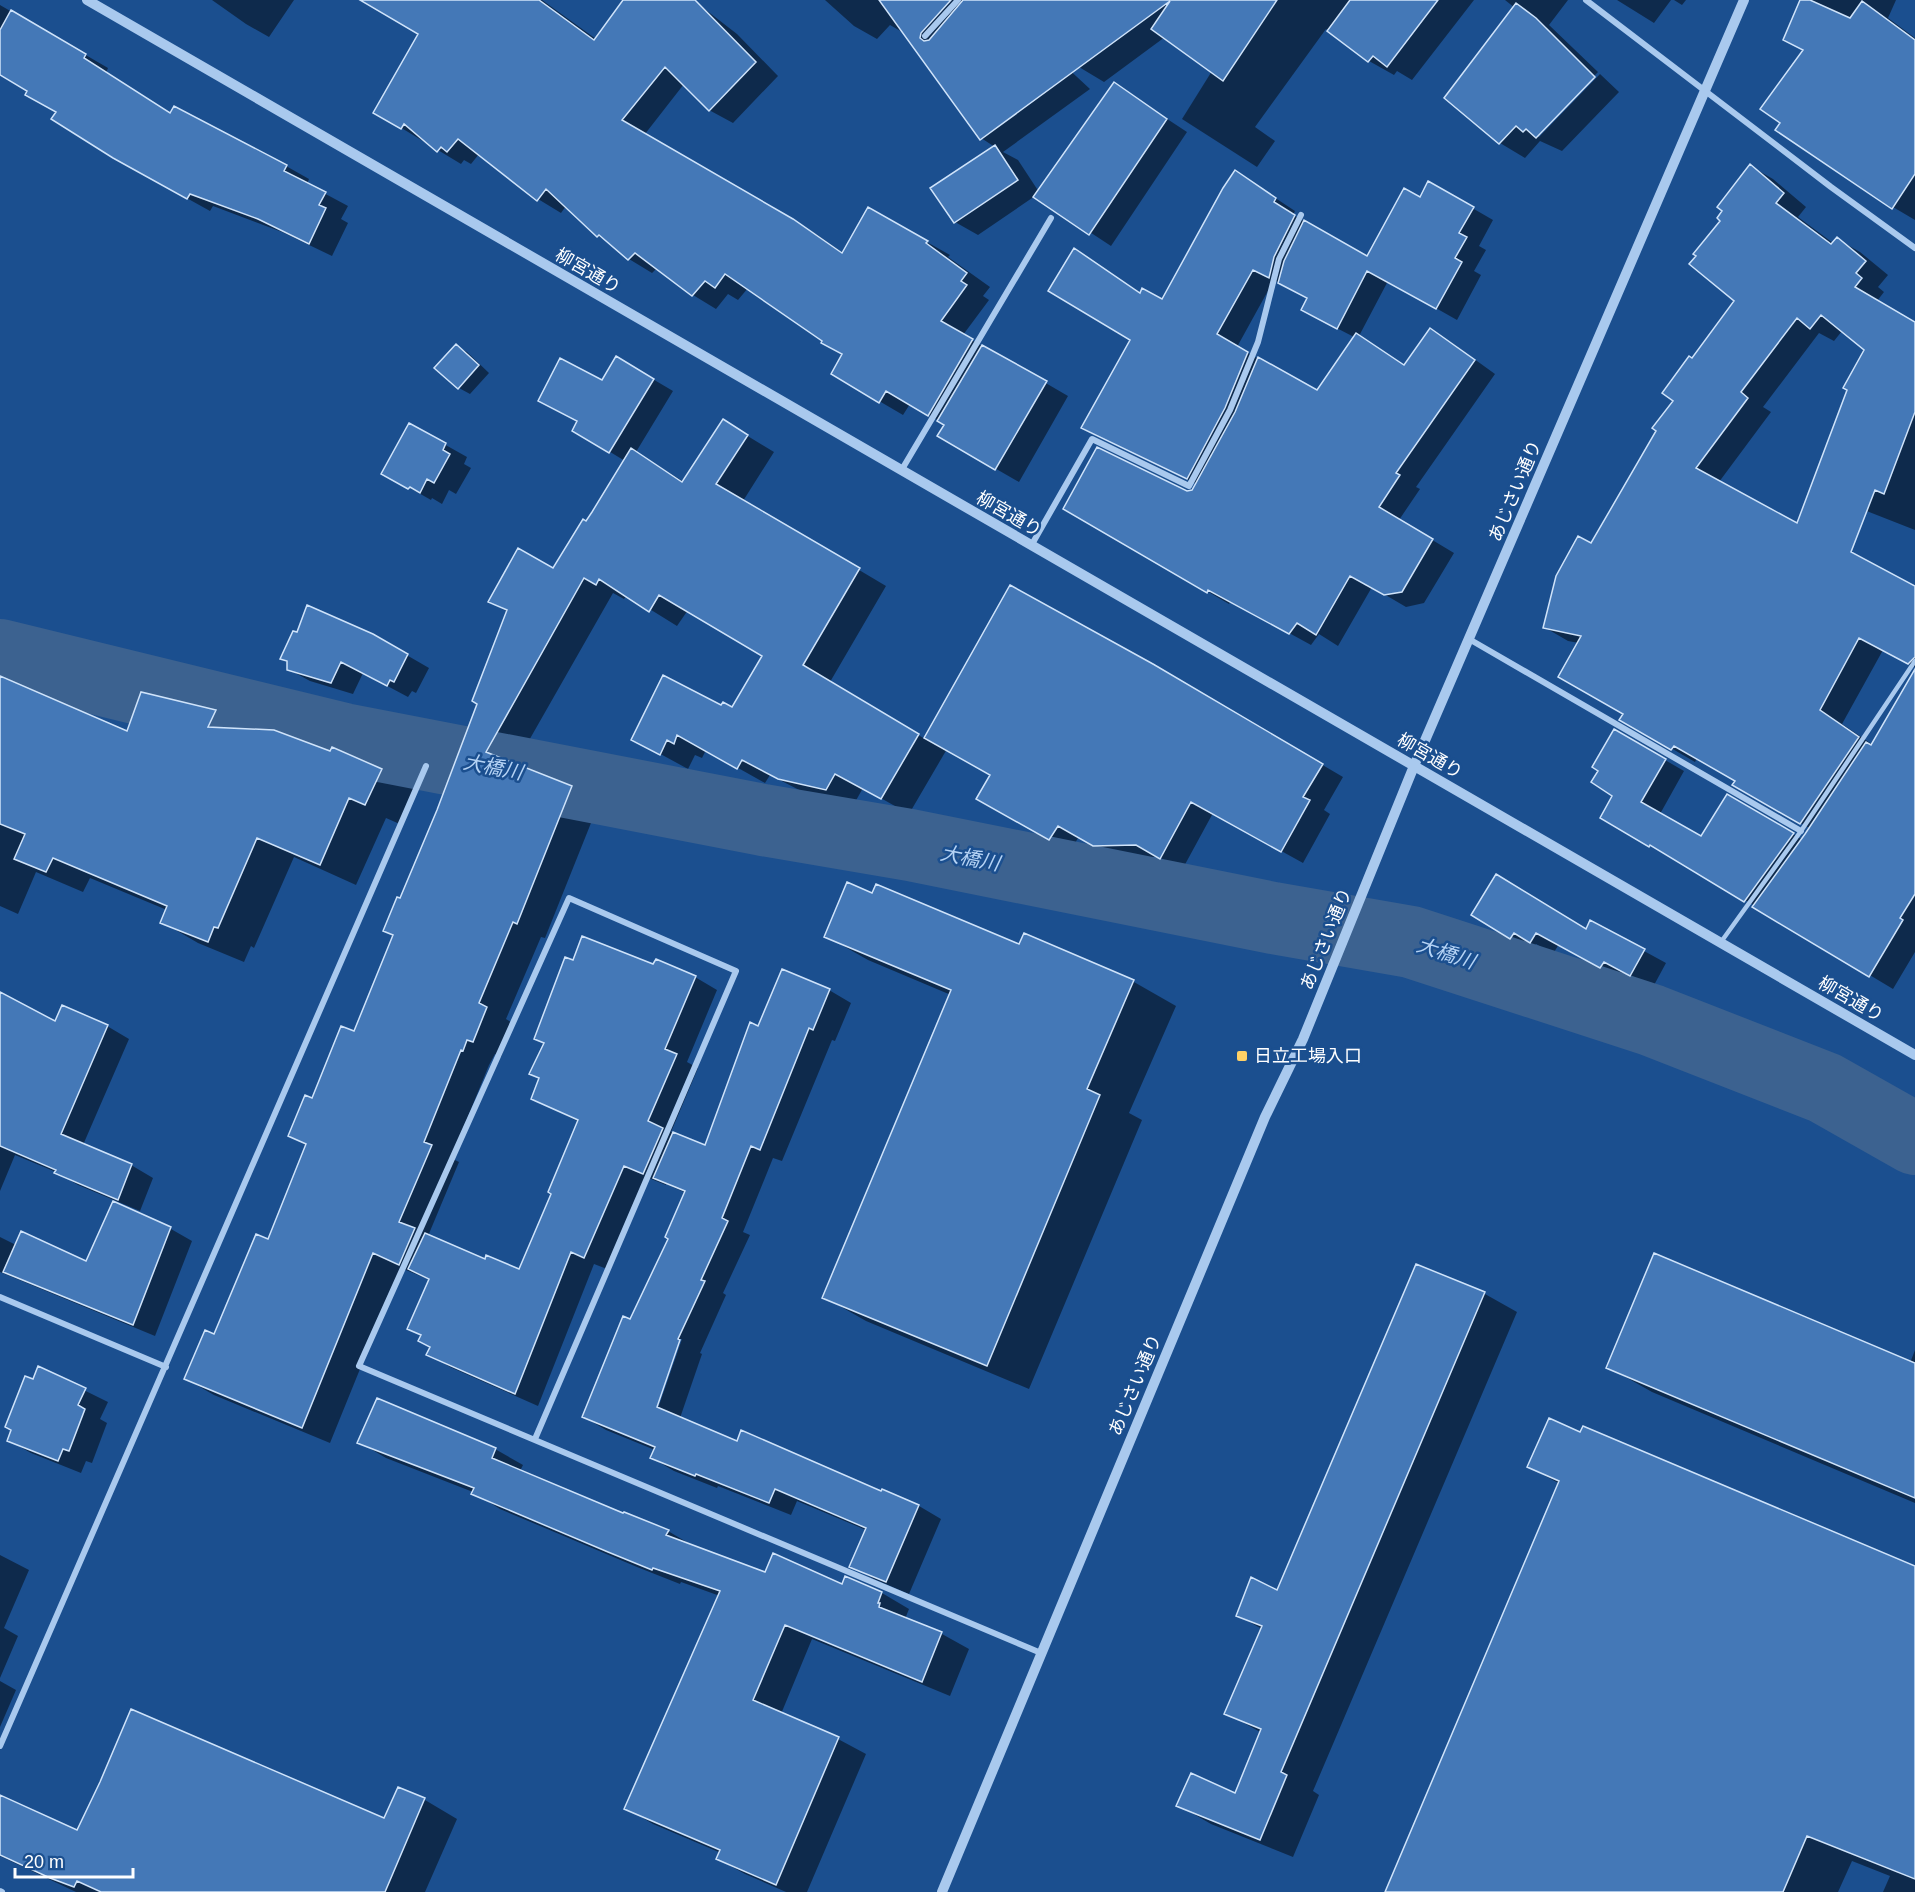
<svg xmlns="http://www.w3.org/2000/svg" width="1915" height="1892" font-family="Arial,'Noto Sans JP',sans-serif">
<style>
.shadow{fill:#0007;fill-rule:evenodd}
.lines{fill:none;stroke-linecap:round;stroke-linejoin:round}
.river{stroke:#3c6290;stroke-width:72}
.building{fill:#4478b7;stroke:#cfe3fa;stroke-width:1.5;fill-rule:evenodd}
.service{stroke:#a9c9ee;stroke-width:4.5}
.minor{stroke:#a9c9ee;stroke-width:6}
.tertiary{stroke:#a9c9ee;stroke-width:10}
.poi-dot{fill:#ffd166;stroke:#1b4f8f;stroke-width:2}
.labels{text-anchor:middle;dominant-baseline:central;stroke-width:5;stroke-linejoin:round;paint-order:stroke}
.street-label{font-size:18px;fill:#fff;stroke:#1b4f8f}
.poi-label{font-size:18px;fill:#fff;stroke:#1b4f8f;text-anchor:start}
.water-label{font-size:20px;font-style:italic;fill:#b5d3f5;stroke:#1b4f8f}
</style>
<rect width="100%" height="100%" fill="#1b4f8f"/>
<path class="shadow" d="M212,0H294L269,37L246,24Z
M391,0H542L596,39L625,0H693L737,34L778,76L733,123L709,110L684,84L645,134L816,234L843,253L868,209L950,255L948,257L990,287L983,296L989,300L963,335L1068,396L1019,482L939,436L946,425L910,404L903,415L833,374L844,355L748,288L738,300L728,294L716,309L693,295L657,268L652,273L629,259L612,244L598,236L566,206L561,213L538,199L479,154L471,164L464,160L461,164L375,112L420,33Z
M825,0H994L1090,89L1003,152L1018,160L1039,192L1114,84L1187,132L1111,246L1035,196L978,235L955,222L932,188L995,147L981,138L904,33L890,25L877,39L854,26Z
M1031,0H1474L1412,80L1397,71L1394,75L1369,61L1326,29L1255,127L1275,141L1257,167L1182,119L1212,71L1165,37L1104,82L1079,67Z
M1505,0H1568L1549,25L1598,72L1535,137H1539L1600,74L1619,92L1562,151L1540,141L1525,158L1500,143L1446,98L1515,8Z
M1617,0H1671L1654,23Z
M1674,0H1686L1682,5Z
M1802,0H1896L1888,18L1915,38V220L1893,207L1782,123L1805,51Z
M0,5L108,68L106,73L171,114L286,166L309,179L307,184L348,206L341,219L348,223L332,256L282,232L213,206L210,211L138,171L29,90L0,74Z
M1750,166L1773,179L1806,207L1798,217L1833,243L1837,239L1860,252L1888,275L1878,287L1884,292L1877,301L1915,323V530L1836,499L1866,350L1842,331L1834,341L1819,333L1763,407L1771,412L1719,482L1915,588V667L1883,650L1842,724L1873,745L1915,673V952L1893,989L1670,855L1669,856L1602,818L1614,795L1600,770L1615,731L1684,771L1660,814L1701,838L1727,796L1803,840L1811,829L1734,785L1737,780L1697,758L1695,762L1621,719L1625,714L1579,643L1568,641L1544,627L1675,400L1693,360L1736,301L1722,220Z
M1236,172L1295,211L1293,215L1368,258L1420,199L1429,183L1493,220L1479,246L1486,250L1474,271L1481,275L1457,320L1388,281L1359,336L1405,366L1430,330L1452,343L1495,374L1416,487L1420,489L1399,520L1454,553L1424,603L1406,607L1372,587L1338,646L1319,634L1311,645L1231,601L1229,604L1065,508L1192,492L1197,484L1083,428L1132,340L1094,262L1141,293L1163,301ZM1274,280L1309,298L1323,321L1354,337L1318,392L1237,347Z
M456,346L467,352L489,373L470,394L459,388Z
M617,358L673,391L636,452L684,482L723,421L774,452L743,501L886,586L830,682L925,739L1152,665L1343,777L1324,810L1330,814L1303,863L1213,813L1182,870L1159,857H1116L1079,836L1071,851L978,799L992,774L947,749L909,814L863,788L854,804L807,794L770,775L765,783L706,750L702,758L695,755L688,769L633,739L722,707L733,709L764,655L688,610L677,626L627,595L624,599L613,593L515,765L571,787L599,803L545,938L541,937L506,1019L514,1024L501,1057L495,1054L489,1065L451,1158L459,1162L428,1236L486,1261L520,1271L553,1193L579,1122L532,1098L541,1079L546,1043L574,962L654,966L695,977L717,990L687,1062L698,1068L671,1132L706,1147L759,1028L829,990L851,1003L835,1041L832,1040L782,1161L773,1158L743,1232L750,1235L723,1293L726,1295L700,1353L702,1354L680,1418L738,1443L882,1493L883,1490L919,1506L941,1519L909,1594L874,1579L851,1566L866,1530L797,1501L791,1515L718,1486L717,1488L674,1471L652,1458L655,1450L606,1430L584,1417L670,1238L686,1193L666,1184V1185L646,1177L607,1269L594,1264L538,1406L450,1367L428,1354L432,1347L422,1336L409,1329L430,1280L401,1268L330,1443L214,1395L186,1379L215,1336L269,1241L307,1146L290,1136L355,1033L394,936L401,900L438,811L479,704L508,612L490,602L554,570L625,461L574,430ZM679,1339H682L656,1414L653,1413Z
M410,425L467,457L464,464L471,468L456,494L449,490L442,504L432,498L431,500L403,484Z
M298,633L372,635L429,668L416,693L412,691L408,697L363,673L353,694L310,681L288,669V662L282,658Z
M0,678L128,733L215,711L248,730L381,770L417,791L402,825L386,818L356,885L294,857L254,948L251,946L244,962L198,943L162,922L167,910L90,878L83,892L36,872L18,914L0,906Z
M873,894L1020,946L1025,935L1134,982L1176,1006L1129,1113L1142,1120L1029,1389L866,1321L824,1297L951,995L868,960L826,936Z
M1473,914L1587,930L1644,951L1666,963L1653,987L1626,973L1623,979L1559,944L1553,954L1536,944L1532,950Z
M0,993L56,1023L107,1026L129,1039L83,1145L131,1165L153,1178L140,1211L78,1185L56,1172L15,1155L0,1191Z
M114,1203L171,1229L192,1241L155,1336L0,1272V1237L16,1245L86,1263Z
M1417,1265L1485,1294L1517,1312L1313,1791L1319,1795L1293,1857L1211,1824L1178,1805L1236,1795L1262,1733L1226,1713L1262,1629L1237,1615L1278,1592Z
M1915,1350V1503L1652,1392L1608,1367L1910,1363Z
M39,1368L108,1402L100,1419L107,1423L92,1463L86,1461L81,1473L31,1453L8,1440Z
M359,1442L495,1449L523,1465L520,1471L624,1515L668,1531L695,1547L765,1574L843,1586L846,1578L882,1593L909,1609L905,1619L942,1634L969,1649L950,1696L812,1639L781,1714L838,1739L866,1754L807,1892H786L745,1874L718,1859L721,1853L653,1824L626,1808L720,1596L681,1582L680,1584L637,1567L500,1509L473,1492L386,1458Z
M1529,1467L1915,1568V1892H1883L1890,1876L1852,1861L1838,1892H1386L1560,1484Z
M0,1555L29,1570L4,1628L18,1636L0,1678Z
M0,1681L16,1690L0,1727Z
M399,1789L425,1800L457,1819L425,1892H76L0,1856V1804L77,1832L385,1820Z"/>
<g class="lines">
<path class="river" d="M0,655L344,739L763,820L910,845L1273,918L1411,942L1651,1020L1825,1088L1915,1139"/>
</g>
<path class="building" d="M360,0H539L594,40L623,0H695L756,62L709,111L665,67L622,120L793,219L842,253L868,207L928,241L926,243L967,273L961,281L967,285L941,321L973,339L928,416L886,391L879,403L831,374L842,354L821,343L822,341L725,274L715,288L705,281L692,296L635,253L628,260L599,235L597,237L546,189L537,201L458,139L447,152L441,147L437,152L404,124L401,129L373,113L418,34Z
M879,0H951L921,33L920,38L924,41L929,40L963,0H1277L1223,81L1151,29L1170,1L980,140Z
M1350,0H1438L1387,67L1373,56L1368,62L1327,31Z
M1800,0H1810L1850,18L1862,1L1915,40V174L1892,209L1775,130L1780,123L1760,109L1803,50L1783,40Z
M1516,3L1536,18L1595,77L1536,138L1526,129L1523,132L1516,126L1499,144L1444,98Z
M11,10L86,54L84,58L170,113L174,106L287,165L284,171L326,192L319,205L326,208L309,244L258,219L190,194L187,199L113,158L51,119L56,112L25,95L27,91L0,75V30Z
M1114,82L1167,119L1089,235L1033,197Z
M995,145L1018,180L954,223L930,188Z
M1750,164L1784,193L1776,203L1831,244L1837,237L1866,261L1856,273L1862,278L1855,287L1915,322V412L1884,494L1875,490L1851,552L1915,586V657L1908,664L1859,638L1820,710L1859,737L1800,824L1732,785L1735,781L1674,746L1671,750L1619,720L1623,714L1558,677L1581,636L1543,628L1556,576L1578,536L1591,543L1656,431L1652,428L1673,401L1662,393L1689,356L1692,358L1734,301L1689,264L1696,256L1693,254L1720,221L1717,218L1722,211L1717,207ZM1821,315L1864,350L1843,388L1847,390L1797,523L1696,468L1748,398L1741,392L1797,318L1810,329Z
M1235,170L1276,198L1274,202L1295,215L1274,257L1269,278L1253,270L1217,334L1248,352L1225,408L1187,479L1081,428L1130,340L1048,291L1074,248L1140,293L1142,288L1162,299L1223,188Z
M1428,181L1474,207L1459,233L1467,237L1455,258L1462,262L1436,309L1367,271L1337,329L1301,310L1307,298L1278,283L1284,261L1304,220L1367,256L1404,188L1420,197Z
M1430,328L1475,360L1396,473L1400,475L1379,507L1433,539L1402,592L1384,595L1350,576L1316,635L1297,623L1289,634L1208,590L1207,593L1063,509L1097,447L1187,491L1192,490L1235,412L1258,357L1317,390L1356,333L1404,365Z
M456,344L479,365L458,389L434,368Z
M982,345L1047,381L995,470L937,436L944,425L937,421Z
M616,356L654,379L609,453L572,431L577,421L538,401L560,358L602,380Z
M723,419L748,435L716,484L860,568L803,665L919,734L881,799L835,774L826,790L778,779L742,760L737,769L677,735L674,744L667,740L660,755L631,740L663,675L721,705L723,702L732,707L762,656L659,595L649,612L599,579L596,585L584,578L486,752L572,786L517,924L513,922L479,1003L487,1007L473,1042L467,1040L463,1051L461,1050L424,1142L432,1145L399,1222L415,1228L399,1265L373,1253L302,1428L184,1379L205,1330L214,1334L256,1234L268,1239L306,1144L288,1136L305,1095L312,1098L341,1026L354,1031L393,935L383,931L397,897L400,898L437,810L477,704L472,701L507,610L488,602L518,548L553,568L583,519L586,521L592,512L631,448L682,482Z
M409,423L446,443L443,450L450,454L434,483L427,479L420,493L410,487L408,489L381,474Z
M1010,585L1153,664L1323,764L1303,797L1310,800L1281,852L1191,802L1160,859L1136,845L1093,846L1058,826L1049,840L976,799L990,775L924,738Z
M307,605L373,634L408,654L394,682L390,680L387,686L341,662L331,683L287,670V661L280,659L293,631L297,632Z
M1915,669V894L1900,918L1903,920L1869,977L1752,907L1805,834L1866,742L1871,745Z
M0,676L127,731L141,692L216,710L208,727L274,730L330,751L332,747L382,769L365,805L349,798L320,865L257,838L218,928L214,927L208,942L160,923L167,906L53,858L46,872L14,859L25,834L0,824Z
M1614,729L1666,759L1641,802L1701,836L1727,794L1794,833L1744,902L1650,845L1649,847L1600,818L1612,796L1591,782L1598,771L1592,767Z
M1496,874L1586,929L1590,920L1645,949L1630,976L1604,962L1600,968L1536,933L1530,943L1514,933L1510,939L1471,915Z
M847,882L872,893L876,884L1019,944L1024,933L1134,980L1087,1089L1100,1095L987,1366L822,1298L951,990L824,937Z
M582,936L653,964L656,959L696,976L665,1049L677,1054L648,1121L663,1128L643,1174L624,1166L584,1258L571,1252L515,1394L426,1355L430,1347L418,1341L421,1335L407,1329L429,1279L408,1269L425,1233L485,1259L486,1255L519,1269L551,1194L548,1192L578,1120L531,1099L539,1078L529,1074L544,1043L534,1039L565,957L573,960Z
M782,969L830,989L813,1030L809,1028L760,1150L751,1146L722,1218L728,1221L701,1280L705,1281L678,1339L680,1340L657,1407L737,1441L741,1430L881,1491L882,1489L919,1505L886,1582L849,1567L866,1528L775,1489L769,1503L696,1474L695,1476L650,1458L655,1447L582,1417L623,1316L630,1319L668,1239L665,1237L685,1191L653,1178L673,1132L705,1145L750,1022L758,1026Z
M0,992L55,1021L62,1005L108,1025L61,1134L132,1164L118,1200L54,1173L56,1170L0,1146Z
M113,1201L171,1227L133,1325L3,1272L21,1231L86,1261Z
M1654,1253L1915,1363V1498L1606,1368Z
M1416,1264L1485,1292L1281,1772L1287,1775L1260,1840L1176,1806L1191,1773L1235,1793L1261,1729L1224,1714L1262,1626L1236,1616L1251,1577L1277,1590Z
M38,1366L86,1388L78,1405L85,1409L69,1451L63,1449L58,1461L7,1441L11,1430L5,1427L25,1376L33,1379Z
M377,1398L496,1448L492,1458L623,1513L624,1512L669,1530L666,1535L765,1572L773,1553L842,1584L845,1576L882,1592L878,1603H880L879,1607L942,1632L922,1682L785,1625L753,1700L839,1737L776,1885L716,1859L720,1850L624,1809L720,1591L653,1568L652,1570L608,1552L471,1494L474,1488L357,1443Z
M1549,1418L1580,1432L1583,1426L1915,1566V1879L1807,1836L1783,1892H1385L1559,1481L1527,1467Z
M131,1709L384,1818L398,1787L425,1798L385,1892H101L77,1881L74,1887L50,1878L0,1855V1795L77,1830L100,1782Z"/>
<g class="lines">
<path class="service" d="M1721,942L1801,831L1915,661"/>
<path class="minor" d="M1586,0L1831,187L1915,248
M925,36L958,0
M901,471L1051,218
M1031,546L1092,439L1189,486L1230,410L1258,342L1279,259L1301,215
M1469,639L1801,831
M0,1297L166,1367
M535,1439L736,971L569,898L359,1366L1041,1653
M0,1746L426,766
M0,1891L2,1892"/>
<path class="tertiary" d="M87,0L1915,1055
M942,1892L1265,1117L1303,1039L1414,766L1744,0"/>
</g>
<rect class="poi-dot" x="1236" y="1050" width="12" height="12" rx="3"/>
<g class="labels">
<g class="street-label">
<text transform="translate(588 271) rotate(30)">柳宮通り</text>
<text transform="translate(1515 491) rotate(-67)">あじさい通り</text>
<text transform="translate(1009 514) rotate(30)">柳宮通り</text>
<text transform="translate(1430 756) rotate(30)">柳宮通り</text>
<text transform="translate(1326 939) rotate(-68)">あじさい通り</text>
<text transform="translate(1851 999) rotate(30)">柳宮通り</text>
<text transform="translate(1135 1385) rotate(-67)">あじさい通り</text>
</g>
<g class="poi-label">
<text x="1254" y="1056">日立工場入口</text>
</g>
<g class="water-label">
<text transform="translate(493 767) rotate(11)">大橋川</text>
<text transform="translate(970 858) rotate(11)">大橋川</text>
<text transform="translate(1446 953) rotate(18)">大橋川</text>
</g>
</g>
<path d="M15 1868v9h118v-9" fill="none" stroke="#ffffff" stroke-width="3"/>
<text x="24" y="1868" font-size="18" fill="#ffffff" stroke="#1b4f8f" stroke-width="4.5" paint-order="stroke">20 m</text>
</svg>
